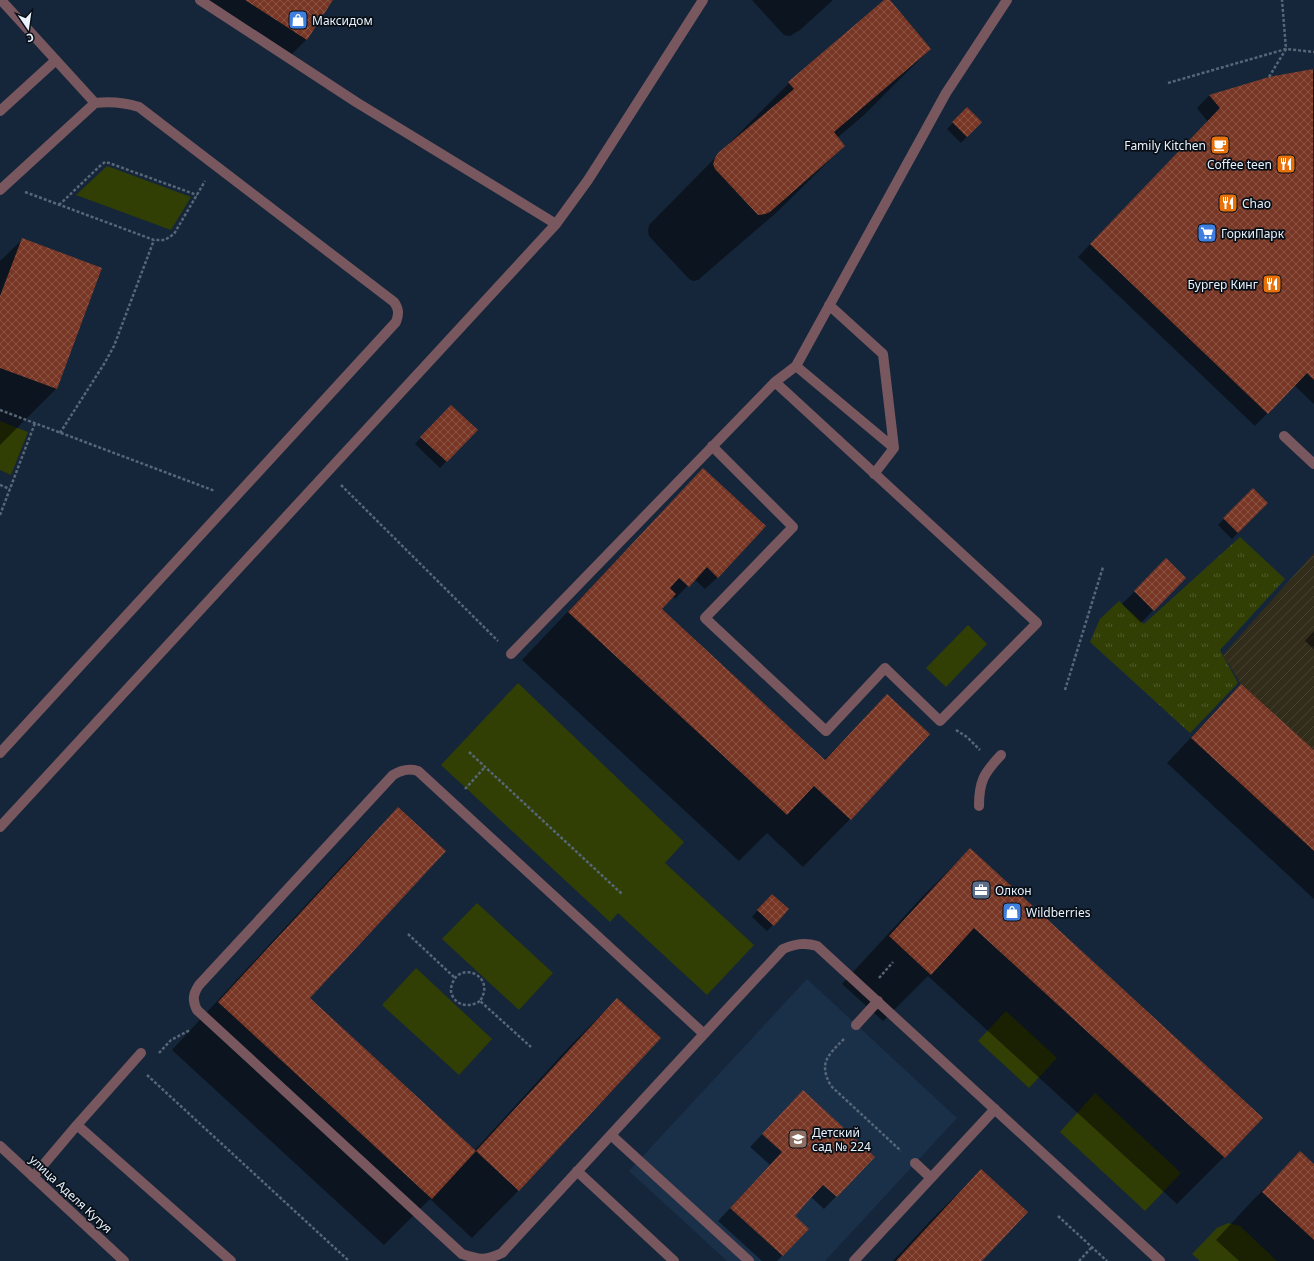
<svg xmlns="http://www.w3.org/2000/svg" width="1314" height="1261" font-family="'Noto Sans',sans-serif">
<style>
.built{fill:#1a3049}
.industrial{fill:url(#industrial-furrows)}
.grass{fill:url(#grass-tufts)}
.green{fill:#313f05}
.shadow{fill:#0007}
.building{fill:url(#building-cross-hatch)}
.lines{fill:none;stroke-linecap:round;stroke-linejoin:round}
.path{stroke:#586677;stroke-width:2.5;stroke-dasharray:3 2;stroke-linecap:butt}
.minor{stroke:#78585e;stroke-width:10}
.labels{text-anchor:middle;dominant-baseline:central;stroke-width:3.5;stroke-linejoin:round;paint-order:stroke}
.poi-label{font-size:12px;fill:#e9f2fd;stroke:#080f17;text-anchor:start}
.street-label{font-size:12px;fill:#e9f2fd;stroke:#080f17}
</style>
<defs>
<pattern id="industrial-furrows" width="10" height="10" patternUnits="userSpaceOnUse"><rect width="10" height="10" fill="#322c1b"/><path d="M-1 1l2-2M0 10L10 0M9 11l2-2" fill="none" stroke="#464132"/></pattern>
<pattern id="grass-tufts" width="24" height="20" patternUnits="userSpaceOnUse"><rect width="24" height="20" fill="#313f05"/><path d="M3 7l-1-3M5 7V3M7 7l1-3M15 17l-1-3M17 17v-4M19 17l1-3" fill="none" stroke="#4f5b2a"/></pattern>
<pattern id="building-cross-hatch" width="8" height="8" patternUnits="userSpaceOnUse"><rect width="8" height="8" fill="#783725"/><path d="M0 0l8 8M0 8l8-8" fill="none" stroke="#8b5446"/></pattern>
</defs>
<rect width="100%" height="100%" fill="#15263a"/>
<path class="built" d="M807,979L957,1118L825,1261H727L629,1171Z"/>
<path class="industrial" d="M1314,553V851L1191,738L1241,684L1223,655Z"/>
<path class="grass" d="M1240,537L1285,579L1220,650L1238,683L1190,733L1090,642L1100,619L1119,601L1144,624Z"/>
<path class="green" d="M107,166L191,197L171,230L76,195Z
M0,421L28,432L11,475L0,470Z
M968,625L987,644L946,687L926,668Z
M518,683L684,842L665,863L754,945L707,995L618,913L610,922L441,765Z
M477,903L553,973L519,1010L442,939Z
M416,968L492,1039L459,1075L382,1005Z
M1006,1011L1057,1058L1029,1088L978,1041Z
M1095,1093L1181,1173L1145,1211L1060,1132Z
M1228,1223L1240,1226L1277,1261H1200L1192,1254L1217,1228Z"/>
<path class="shadow" d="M197,0H332L307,39L288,58Z
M752,0H833L800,30L790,36L784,35Z
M885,0H888L930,49L864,115L837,138L844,146L777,212L698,280L693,281L689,279L649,236L648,231L649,225L789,83Z
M1313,70L1314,72V404L1294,385L1255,426L1078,257L1208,122L1197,108L1210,95Z
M967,108L981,122L961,143L947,129Z
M22,240L56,389L0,445V261Z
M451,406L476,430L440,468L415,444Z
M703,469L718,577L705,589L694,579L675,599L673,596L660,610L824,760L887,696L929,734L850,819L803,867L767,833L739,861L522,660Z
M1253,489L1267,503L1232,539L1218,525Z
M1166,560L1185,578L1141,623L1122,604Z
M1314,631V649L1305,641Z
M1241,685L1314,752V899L1167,763L1217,710Z
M398,809L309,999L474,1151L570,1046L617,999L519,1190L472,1238L430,1199L384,1245L172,1050L351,856Z
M970,849L1224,1157L1177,1204L928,976L883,1021L842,984L923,896Z
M766,901L773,925L767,931L752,917Z
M803,1091L874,1157L824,1209L811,1197L793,1216L807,1229L777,1261H762L718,1221L770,1165L750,1147Z
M1300,1153L1314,1166V1261H1239L1216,1240L1253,1200Z
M981,1170V1261H893L934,1217Z"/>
<path class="building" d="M245,0H333L307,40Z
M884,0H890L931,49L834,132L845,146L770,212L765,214L758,215L715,169L713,164L715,158L718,153L794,89L788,82Z
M1313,69L1314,380L1307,373L1268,414L1090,244L1220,108L1209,95L1269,77Z
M967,107L982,122L967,137L952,122Z
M22,238L102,268L57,389L0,368V296Z
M451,405L478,430L447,462L420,437Z
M703,468L766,526L718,578L707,567L689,587L679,578L670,588L676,594L662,609L825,760L887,694L930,734L851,820L814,786L787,815L568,612Z
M1253,488L1268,503L1238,533L1223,518Z
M1166,558L1186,578L1154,611L1134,591Z
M1241,684L1314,750V851L1191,738Z
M398,807L446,851L310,998L476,1151L432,1199L218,1002Z
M970,848L1263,1118L1225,1158L974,928L931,975L889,936Z
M772,894L789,909L774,926L757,910Z
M617,998L661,1038L519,1191L476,1151Z
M803,1090L875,1157L837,1197L823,1185L809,1200L795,1216L809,1229L783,1256L730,1208L782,1152L762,1134Z
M1300,1151L1314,1164V1240L1262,1192Z
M981,1169L1028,1212L982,1261H896Z"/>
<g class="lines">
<path class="path" d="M1269,77L1286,49L1282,0
M1168,83L1286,49L1314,52
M25,192L154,240H165L174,234L205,181
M59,205L101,165L105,162L109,163L197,195
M0,410L215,491
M60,433L104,364L114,346L154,240
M0,485L10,489
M341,485L498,641
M0,515L35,423
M1065,690L1103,567
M956,730L967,737L980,750
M469,752L622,894
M465,789L485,767
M408,934L455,978
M879,978L893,962
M480,1001C471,1007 459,1007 453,997C451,993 450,989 452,985C458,960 497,975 480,1001L531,1047
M844,1039C828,1055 818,1063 831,1086L901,1151
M159,1053L171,1040L190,1030
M147,1075L349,1261
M1058,1216L1107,1261
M1079,1261L1092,1247"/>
<path class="minor" d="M1,0L95,103
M200,0L356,102L556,224
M0,111L56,60
M0,190L95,103C111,101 123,102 139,107L394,302C399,309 399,314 396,322L0,753
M829,305L883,354L894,448L874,474
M1284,436L1314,464
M712,446L793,527L705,618L826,731L885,668L940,721L1037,623L775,382
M894,448L796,366L946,93L1007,0
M511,654L775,382L796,366
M979,806C979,781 984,773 1001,755
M0,827L556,224L588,180L703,0
M856,1025L878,1001
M704,1034L502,1253C484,1261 480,1260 462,1254L197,1010C192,1000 193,994 199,985L393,775C401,770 408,768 418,771L704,1034L783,949C795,944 805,942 817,946L1160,1261
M141,1053L77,1125L231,1261
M611,1135L749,1261
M0,1146L124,1261
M915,1163L931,1178
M577,1171L674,1261
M33,1177L77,1125
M854,1261L995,1109"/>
</g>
<defs>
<symbol id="shop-square" viewBox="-11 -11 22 22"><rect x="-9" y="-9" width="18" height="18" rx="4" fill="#3f7fe0" stroke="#080f17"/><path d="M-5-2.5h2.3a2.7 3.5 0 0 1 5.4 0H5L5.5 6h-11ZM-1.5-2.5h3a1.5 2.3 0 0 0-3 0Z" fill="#fff"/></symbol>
<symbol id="cafe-square" viewBox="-11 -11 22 22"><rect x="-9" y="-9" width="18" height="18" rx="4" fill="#e8710a" stroke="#080f17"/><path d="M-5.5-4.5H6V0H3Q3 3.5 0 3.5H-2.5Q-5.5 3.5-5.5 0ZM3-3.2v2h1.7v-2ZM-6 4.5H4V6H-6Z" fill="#fff"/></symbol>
<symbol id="restaurant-square" viewBox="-11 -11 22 22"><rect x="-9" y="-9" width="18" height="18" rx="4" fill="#e8710a" stroke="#080f17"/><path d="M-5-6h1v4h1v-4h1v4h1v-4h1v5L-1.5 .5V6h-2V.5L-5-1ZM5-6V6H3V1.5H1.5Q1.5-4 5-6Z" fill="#fff"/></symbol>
<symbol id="supermarket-square" viewBox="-11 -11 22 22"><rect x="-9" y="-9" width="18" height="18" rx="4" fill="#3f7fe0" stroke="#080f17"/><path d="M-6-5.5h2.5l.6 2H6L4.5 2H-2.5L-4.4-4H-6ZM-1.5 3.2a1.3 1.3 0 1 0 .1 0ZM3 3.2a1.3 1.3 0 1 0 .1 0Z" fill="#fff"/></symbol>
<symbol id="office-square" viewBox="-11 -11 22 22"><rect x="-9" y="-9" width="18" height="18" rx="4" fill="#5c6f8a" stroke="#080f17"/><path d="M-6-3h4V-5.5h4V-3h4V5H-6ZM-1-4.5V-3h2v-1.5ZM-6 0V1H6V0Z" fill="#fff"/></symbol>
<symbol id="school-square" viewBox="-11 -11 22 22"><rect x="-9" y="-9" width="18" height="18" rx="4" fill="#8d6e63" stroke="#080f17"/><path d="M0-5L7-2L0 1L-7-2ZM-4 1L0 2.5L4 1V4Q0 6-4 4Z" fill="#fff"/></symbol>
</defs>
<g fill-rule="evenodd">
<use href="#shop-square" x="287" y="9" width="22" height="22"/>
<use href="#cafe-square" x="1209" y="134" width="22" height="22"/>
<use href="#restaurant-square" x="1275" y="153" width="22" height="22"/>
<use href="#restaurant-square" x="1217" y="192" width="22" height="22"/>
<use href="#supermarket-square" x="1196" y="222" width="22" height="22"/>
<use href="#restaurant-square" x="1261" y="273" width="22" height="22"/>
<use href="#office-square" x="970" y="879" width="22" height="22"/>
<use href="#shop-square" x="1001" y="901" width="22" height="22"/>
<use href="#school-square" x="787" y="1128" width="22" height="22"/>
</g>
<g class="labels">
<g class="poi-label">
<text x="312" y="20">Максидом</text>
<text x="1206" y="145" text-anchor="end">Family Kitchen</text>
<text x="1272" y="164" text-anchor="end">Coffee teen</text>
<text x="1242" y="203">Chao</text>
<text x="1221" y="233">ГоркиПарк</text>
<text x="1258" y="284" text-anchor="end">Бургер Кинг</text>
<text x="995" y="890">Олкон</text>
<text x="1026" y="912">Wildberries</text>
<text x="812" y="1132">Детский<tspan x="812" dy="14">сад № 224</tspan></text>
</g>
<g class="street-label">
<text transform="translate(71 1194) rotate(43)">улица Аделя Кутуя</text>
</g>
</g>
<g transform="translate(28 28) rotate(167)" stroke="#080f17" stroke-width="3" paint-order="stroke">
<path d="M0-3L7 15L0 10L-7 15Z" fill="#e9f2fd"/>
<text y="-6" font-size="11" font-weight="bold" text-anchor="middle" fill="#e9f2fd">С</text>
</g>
</svg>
